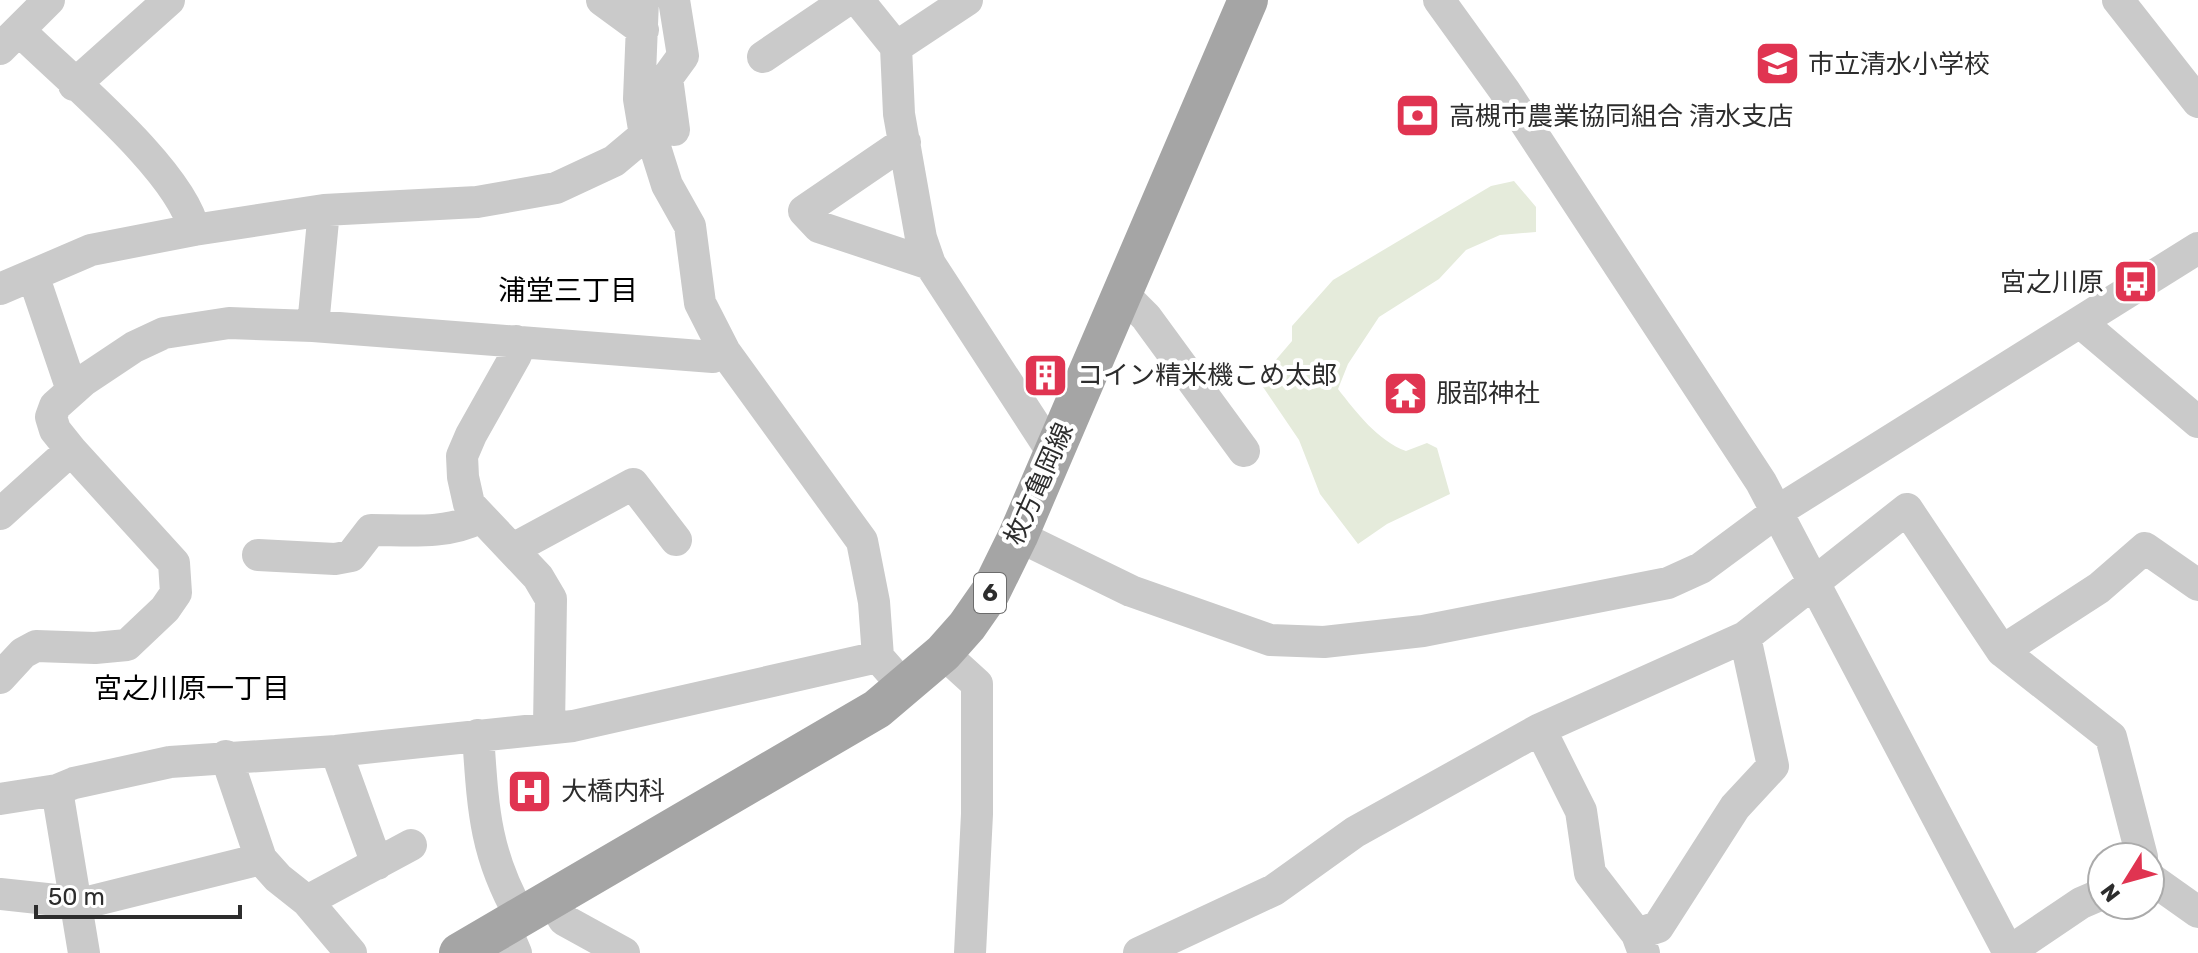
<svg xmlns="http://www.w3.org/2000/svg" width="2198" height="953" font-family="Rubik,'Noto Sans JP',sans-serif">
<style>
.green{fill:#e5ebdb}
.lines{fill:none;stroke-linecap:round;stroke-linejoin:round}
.minor{stroke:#cacaca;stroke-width:32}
.major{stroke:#a5a5a5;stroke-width:40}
.labels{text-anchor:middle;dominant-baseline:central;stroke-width:8;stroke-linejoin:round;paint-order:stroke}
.shield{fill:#fff;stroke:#6c6c6c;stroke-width:2}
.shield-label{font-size:24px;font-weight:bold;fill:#2d2d2d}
.poi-label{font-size:26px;fill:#2d2d2d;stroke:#fff;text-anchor:start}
.street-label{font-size:26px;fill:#2d2d2d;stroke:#fff}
.neighbourhood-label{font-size:28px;fill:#000;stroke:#fff}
</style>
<rect width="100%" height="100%" fill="#fff"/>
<path class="green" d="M1514,181L1536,207V232L1500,235L1466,250L1439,279L1379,317L1348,364L1338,389C1356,412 1378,441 1406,451L1427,443L1437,448L1450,494L1387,524L1358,544L1320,494L1299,440L1261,384L1268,369L1292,341V326L1333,280L1491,186Z"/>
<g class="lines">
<path class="minor" d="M602,0L643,30
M643,0L639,99L645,135L655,147L667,185L690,226L700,303L725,352L862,541L874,602L878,657L892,673
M858,0L896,47L899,114L921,238L930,264L1053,453
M1439,0L1504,90L1761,482L2009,953
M2118,0L2198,102
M19,30C65,76 181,170 194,230
M896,47L967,0
M0,49L49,0
M763,57L847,0
M74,85L169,0
M674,130L667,78L683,56L674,0
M905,142L804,211L819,227L930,264
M33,275L72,390
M0,289L91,250L194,230L324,210L477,202L556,188L614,161L645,135
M1122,293L1146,317L1244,451
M2080,322L2198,422
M313,326L324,210
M516,341V355L471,435L462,456L463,477L469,504L538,577L551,599L549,727
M0,514L71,450
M1018,536L1131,591L1270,640L1324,642L1423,631L1668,583L1701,568L1778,511L2198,248
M513,549L633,484L676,540
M258,555L335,559L351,556L371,530C407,530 446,535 479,518
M943,653L977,684V814L970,953
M0,678L23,653L36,646L95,648L127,645L165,609L176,593L174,563L71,450L55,430L51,417L55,406L83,381L134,347L164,333L229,323L313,326L713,357L725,352
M1540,729L1581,811L1590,873L1637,934L1644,953
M478,735C483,806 484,852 520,915
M336,751L377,864
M226,756L261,859L278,878L307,901L351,953
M57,790L84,953
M0,799L57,790L74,783L170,762L336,751L573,726L878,657
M2142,857L2111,737L2002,651L2099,588L2145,548L2198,585
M2150,878L2198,912
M0,894L84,903L261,859
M550,897L564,920L624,953
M307,901L411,845
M504,925L516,953
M1637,934L1658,927L1735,807L1773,766L1745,637
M1139,953L1274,890L1355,832L1540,729L1745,637L1907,509L2002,651
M2007,953L2081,903L2102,894"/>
<path class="major" d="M459,953L877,709L943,653L967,626L990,593L1018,536L1248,0"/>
</g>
<defs>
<symbol id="school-square" viewBox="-11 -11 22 22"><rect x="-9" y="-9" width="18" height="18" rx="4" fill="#e03451" stroke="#fff"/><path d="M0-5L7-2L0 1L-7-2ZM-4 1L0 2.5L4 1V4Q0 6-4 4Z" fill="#fff"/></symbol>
<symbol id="bank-square" viewBox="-11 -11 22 22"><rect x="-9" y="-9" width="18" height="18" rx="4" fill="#e03451" stroke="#fff"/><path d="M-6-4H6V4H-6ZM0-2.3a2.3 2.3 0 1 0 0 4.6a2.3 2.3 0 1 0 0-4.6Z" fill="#fff"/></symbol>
<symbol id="bus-square" viewBox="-11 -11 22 22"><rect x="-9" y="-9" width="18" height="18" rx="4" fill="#e03451" stroke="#fff"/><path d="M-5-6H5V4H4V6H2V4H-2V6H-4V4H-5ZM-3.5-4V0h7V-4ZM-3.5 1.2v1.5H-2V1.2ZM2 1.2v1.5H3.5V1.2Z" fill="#fff"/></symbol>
<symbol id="building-square" viewBox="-11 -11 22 22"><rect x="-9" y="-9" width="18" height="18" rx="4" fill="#e03451" stroke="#fff"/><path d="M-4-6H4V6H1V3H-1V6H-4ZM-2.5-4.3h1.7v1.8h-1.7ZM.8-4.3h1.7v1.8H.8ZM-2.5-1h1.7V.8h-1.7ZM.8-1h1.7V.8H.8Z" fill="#fff"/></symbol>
<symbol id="temple-square" viewBox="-11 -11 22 22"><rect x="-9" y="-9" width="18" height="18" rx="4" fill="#e03451" stroke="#fff"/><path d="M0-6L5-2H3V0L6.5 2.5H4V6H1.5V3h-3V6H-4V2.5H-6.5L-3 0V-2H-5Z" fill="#fff"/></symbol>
<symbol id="hospital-square" viewBox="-11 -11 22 22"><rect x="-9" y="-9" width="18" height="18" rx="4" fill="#e03451" stroke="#fff"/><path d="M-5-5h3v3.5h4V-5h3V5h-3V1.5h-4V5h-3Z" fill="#fff"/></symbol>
</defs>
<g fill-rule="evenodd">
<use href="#school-square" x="1752" y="38" width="51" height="51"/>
<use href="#bank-square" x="1392" y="90" width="51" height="51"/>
<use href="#bus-square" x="2110" y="256" width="51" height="51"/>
<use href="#building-square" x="1020" y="350" width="51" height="51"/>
<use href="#temple-square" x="1380" y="368" width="51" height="51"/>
<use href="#hospital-square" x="504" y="766" width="51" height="51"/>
</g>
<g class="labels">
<rect class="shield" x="974" y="573" width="32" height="40" rx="6"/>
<g class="shield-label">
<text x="990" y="593">6</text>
</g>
<g class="poi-label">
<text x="1808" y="64">市立清水小学校</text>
<text x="1449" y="116">高槻市農業協同組合 清水支店</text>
<text x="2104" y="282" text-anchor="end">宮之川原</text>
<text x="1077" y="375">コイン精米機こめ太郎</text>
<text x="1436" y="393">服部神社</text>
<text x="561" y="791">大橋内科</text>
</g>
<g class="street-label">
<text transform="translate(1039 484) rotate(-66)">枚方亀岡線</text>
</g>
<g class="neighbourhood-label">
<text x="568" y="290">浦堂三丁目</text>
<text x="192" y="688">宮之川原一丁目</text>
</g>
</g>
<g transform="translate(2126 881) rotate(233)"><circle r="38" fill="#ffffff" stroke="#ababab" stroke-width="2"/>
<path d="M0-6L14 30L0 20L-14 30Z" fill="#e03451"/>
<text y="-12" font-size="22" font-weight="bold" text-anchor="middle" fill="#2d2d2d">N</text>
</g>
<path d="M36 905v12h204v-12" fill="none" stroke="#2d2d2d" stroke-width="4"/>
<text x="48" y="905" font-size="24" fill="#2d2d2d" stroke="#ffffff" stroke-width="6" paint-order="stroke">50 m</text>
</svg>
